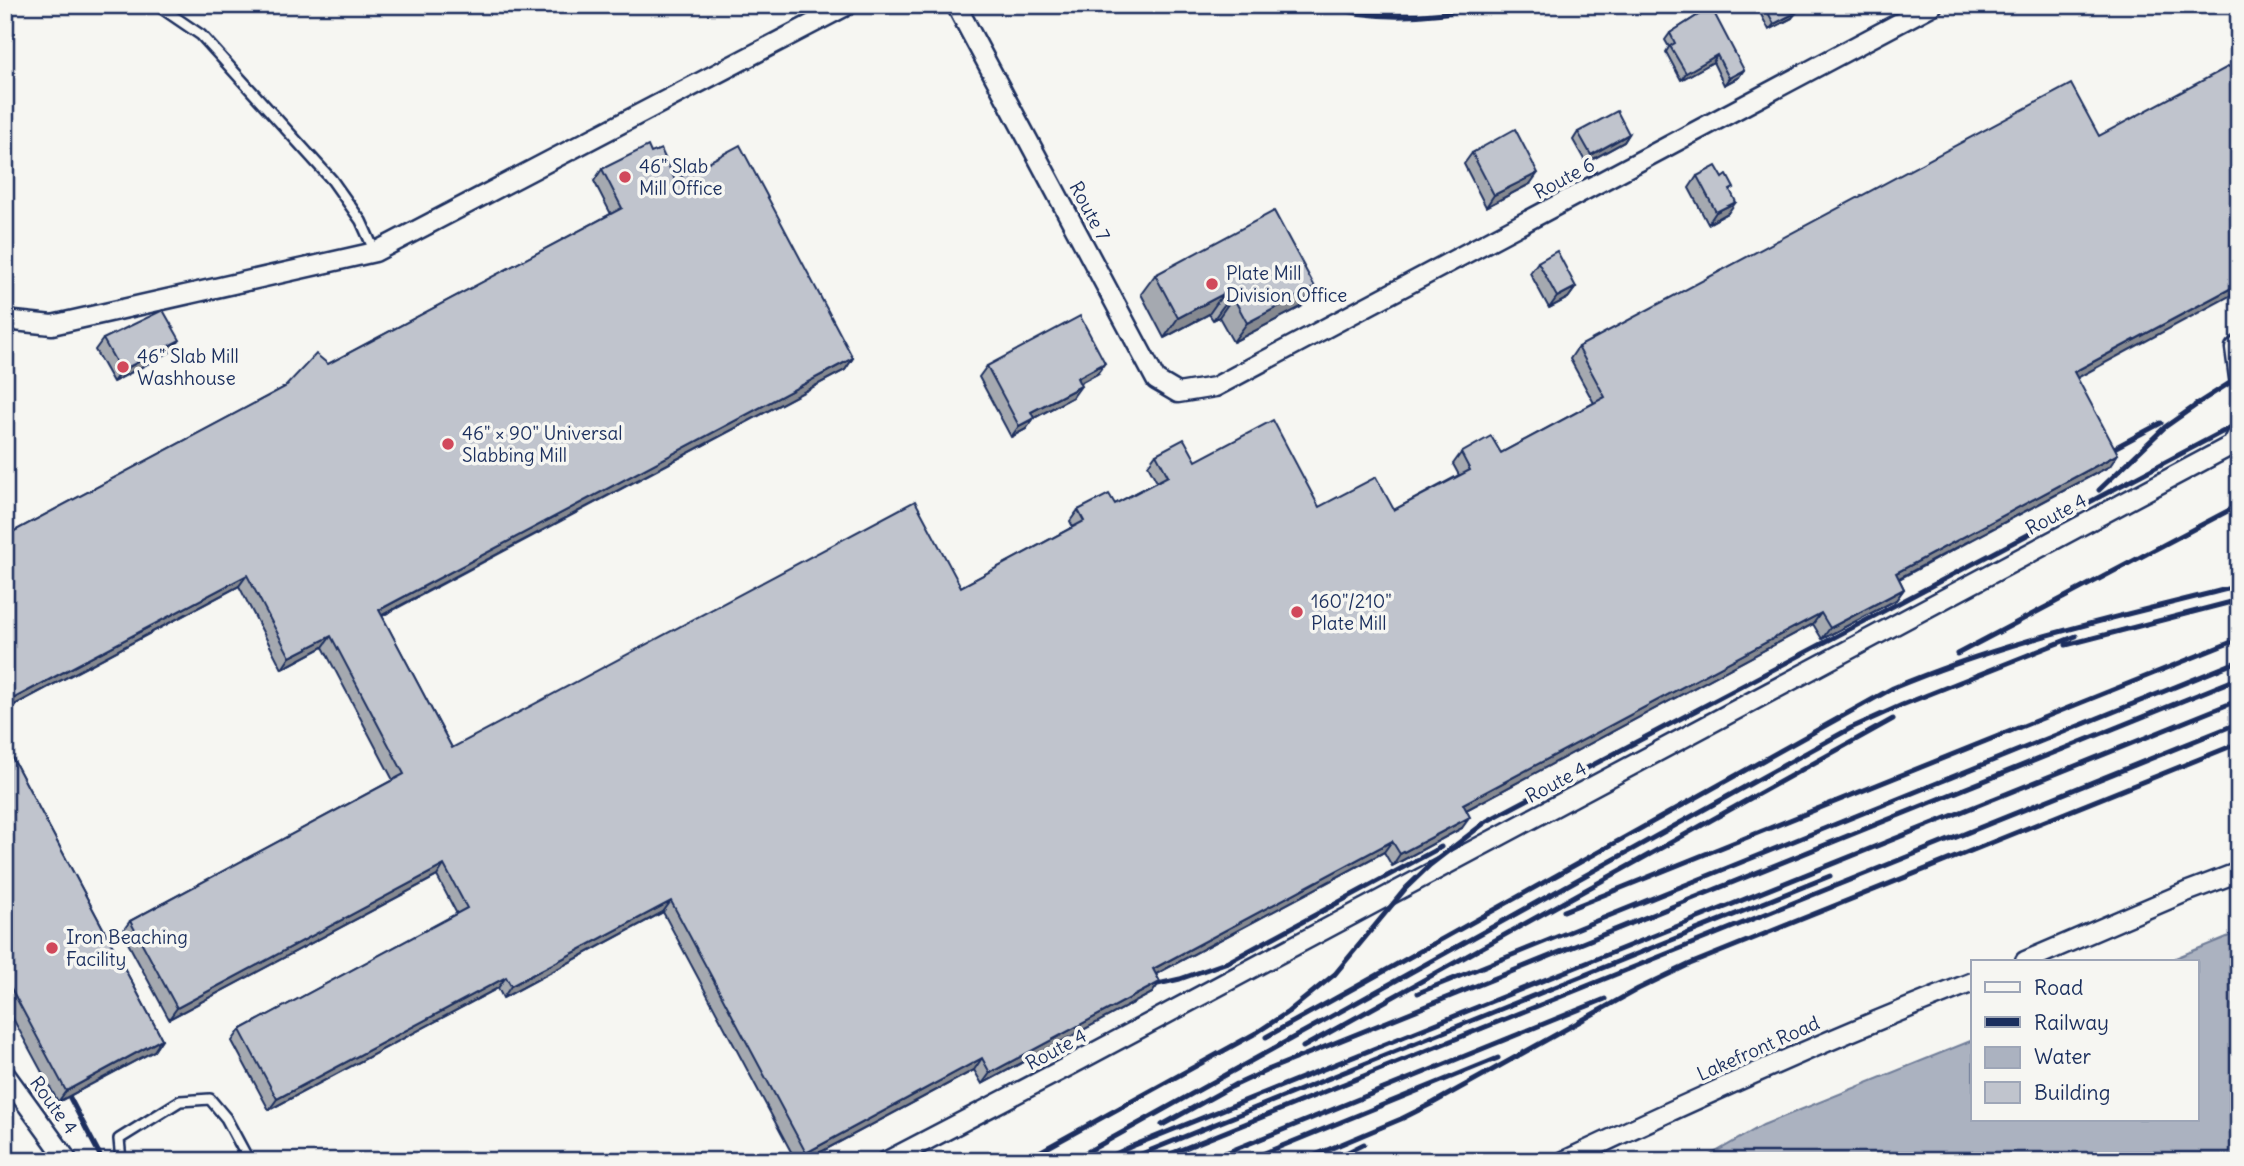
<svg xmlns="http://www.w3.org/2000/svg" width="2244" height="1166" font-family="Delius,sans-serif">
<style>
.water{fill:#abb2c0;stroke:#717e99;stroke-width:2}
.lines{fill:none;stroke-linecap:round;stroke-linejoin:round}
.service-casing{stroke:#1b2f5e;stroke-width:14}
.minor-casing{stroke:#1b2f5e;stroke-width:23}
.service{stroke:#f6f6f2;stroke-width:9}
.minor{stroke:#f6f6f2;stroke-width:18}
.rail{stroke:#1b2f5e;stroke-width:5}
.wall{fill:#a5a9b0;stroke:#1b2f5e;stroke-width:2}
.shaded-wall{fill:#868990;stroke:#1b2f5e;stroke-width:2}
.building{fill:#c0c4cd;stroke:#1b2f5e;stroke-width:2}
.poi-dot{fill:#d1495b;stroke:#f6f6f2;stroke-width:2.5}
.labels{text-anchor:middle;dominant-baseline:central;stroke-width:7;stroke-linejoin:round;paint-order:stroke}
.poi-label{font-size:19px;fill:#1b2f5e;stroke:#f6f6f2;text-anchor:start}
.street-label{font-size:19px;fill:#1b2f5e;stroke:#f6f6f2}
</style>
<rect width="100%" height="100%" fill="#f6f6f2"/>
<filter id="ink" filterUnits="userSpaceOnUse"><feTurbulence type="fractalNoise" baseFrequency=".0143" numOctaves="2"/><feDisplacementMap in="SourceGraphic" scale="14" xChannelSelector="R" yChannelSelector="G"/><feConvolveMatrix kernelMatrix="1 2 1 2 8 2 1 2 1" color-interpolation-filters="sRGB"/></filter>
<g filter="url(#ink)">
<path class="water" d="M2239,932V1161H1700L1763,1125L1973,1040V1119H2197V961H2168Z"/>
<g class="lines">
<defs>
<path id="service" d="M157,5L201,35L332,180L361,221L375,252
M121,1161L119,1139L180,1101L210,1099L226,1118L249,1161"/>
<path id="minor" d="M956,5L1156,380L1178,393L1215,387L1933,5
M5,320L52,325L375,252L848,5
M2239,345L2235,348L2239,378
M2025,961L2186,892L2239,872
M5,1074L68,1161
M887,1161L1069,1066L2232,445L2239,432
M1564,1161C1699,1097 1834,1036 1973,982"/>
</defs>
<use href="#service" class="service-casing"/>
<use href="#minor" class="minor-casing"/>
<use href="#service" class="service"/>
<use href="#minor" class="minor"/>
<path class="rail" d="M1324,5C1376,23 1434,17 1487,5
M1404,5H1414
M2195,405L2239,377
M2103,454L2161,423
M2099,490L2165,427L2202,401
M2066,645L2239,600
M1957,654L2239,505
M1564,911L2239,639
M1149,986L1180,979L1228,962L1441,847
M1418,993L2239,661
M1266,1037L1893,688C2004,641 2122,616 2239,586
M1303,1047L1893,719
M1227,1089L1270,1069L2239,678
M69,1096L103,1161
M1162,1125L1236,1084
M1023,1161L1256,1033L1288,1012L1335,974L1406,888L1430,865L1487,821L2239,423
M1071,1161L1851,728L1902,705L2076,636
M1101,1161L1130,1147L2239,700
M1124,1161L1830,876
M1153,1161L2239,723
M1206,1161L1605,999
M1245,1161L1498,1058
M1301,1161L1401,1119L1433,1103L1638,989L1690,964L2239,743
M1330,1161L1364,1144"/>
</g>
<path class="wall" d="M1756,5H1793L1792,18L1769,30Z
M1711,7L1739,77L1724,85L1713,62L1681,80L1666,52L1669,47L1665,40L1670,33Z
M1578,132L1629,134L1624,142L1586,163L1573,140Z
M651,153L675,180L853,358L845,370L382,616L452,748L961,587L1073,527L1070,521L1078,510L1115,504L1157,482L1148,465L1156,454L1196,461L1319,507L1394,510L1459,475L1453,464L1461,453H1501L1594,403L1570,359L1578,347L2077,378L2110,466L1899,579L1904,589L1896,600L1822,639L1813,624L1466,810L1462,828L1392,866L1384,852L1156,974L1160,982L1152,993L982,1084L974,1070L804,1161H796L663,912L503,998L498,988L269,1110L232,1041L240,1030L457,914L437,876L169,1019L122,932L130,921L393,780L323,647L282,669L239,586L5,710V536L611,214L594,181L602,169Z
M1472,153L1530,184L1486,207L1464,164Z
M1697,176L1731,193L1728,213L1708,224L1689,188Z
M1538,262L1576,287L1568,298L1549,308L1530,273Z
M1155,275L1301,307L1233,342L1219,317L1213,320L1209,314L1164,338L1141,294Z
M103,339L172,351L113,382L95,350Z
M987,366L1097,374L1080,383L1073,397L1034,418L1026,429L1011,437L979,377Z
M5,744L162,1039L154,1051L58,1102L5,1004Z"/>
<path class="shaded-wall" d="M1797,12L1792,18L1769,30L1774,24Z
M1717,55L1713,62L1681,80L1686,73Z
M1744,70L1739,77L1724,85L1729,78Z
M1629,134L1624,142L1586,163L1591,155Z
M1538,173L1530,184L1486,207L1494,195Z
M1736,202L1728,213L1708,224L1716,212Z
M2239,284V291L2066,384L2074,372Z
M1315,287L1301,307L1233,342L1247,323Z
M1576,287L1568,298L1549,308L1557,297Z
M1223,294L1209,314L1164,338L1178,318Z
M1233,297L1219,317L1213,320L1227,301Z
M180,340L172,351L113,382L121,371Z
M853,358L845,370L371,621L379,610Z
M1105,363L1097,374L1069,389L1077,378Z
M1081,386L1073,397L1023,424L1031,412Z
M1034,418L1026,429L1011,437L1019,426Z
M2118,454L2110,466L1888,584L1896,573Z
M247,575L239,586L5,710V703Z
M1904,589L1896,600L1822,639L1830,628Z
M1821,613L1813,624L1455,816L1463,804Z
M331,636L323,647L282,669L290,657Z
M1470,817L1462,828L1392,866L1400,854Z
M1392,841L1384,852L1145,980L1153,969Z
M444,865L437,876L169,1019L177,1008Z
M671,901L663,912L503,998L511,986Z
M506,977L498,988L269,1110L277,1099Z
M1160,982L1152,993L982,1084L990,1073Z
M162,1039L154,1051L58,1102L66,1091Z
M982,1058L974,1070L804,1161H800L806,1153Z"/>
<path class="building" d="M1764,5H1793L1797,12L1774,24Z
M1711,7L1744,70L1729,78L1717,55L1686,73L1670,46L1675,43L1670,33Z
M2239,61V284L2074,372L2118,454L1896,573L1904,589L1830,628L1821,613L1463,804L1470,817L1400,854L1392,841L1153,969L1160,982L990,1073L982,1058L806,1153L671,901L511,986L506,977L277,1099L240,1030L467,908L444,865L177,1008L130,921L404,774L331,636L290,657L247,575L5,703V536L285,387L316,354L328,364L622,208L602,169L648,146L651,153L661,149L675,180L740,145L853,358L379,610L452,748L915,501L961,587L1084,521L1078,510L1109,494L1115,504L1168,476L1156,454L1184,439L1196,461L1273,420L1319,507L1376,477L1394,510L1470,470L1461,453L1491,436L1501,453L1605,397L1578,347L2071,84L2099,136Z
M1617,111L1629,134L1591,155L1578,132Z
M1515,129L1538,173L1494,195L1472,153Z
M1716,166L1723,178L1727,175L1734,188L1730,190L1736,202L1716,212L1697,176Z
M1274,211L1315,287L1247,323L1233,297L1227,301L1223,294L1178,318L1155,275Z
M1557,251L1576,287L1557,297L1538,262Z
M163,310L180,340L121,371L103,339Z
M1080,316L1105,363L1077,378L1081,386L1031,412L1034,418L1019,426L987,366Z
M5,744L162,1039L66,1091L5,977Z"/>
</g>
<g class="poi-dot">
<circle cx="625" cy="177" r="7"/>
<circle cx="1212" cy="284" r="7"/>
<circle cx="123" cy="367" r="7"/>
<circle cx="448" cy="444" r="7"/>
<circle cx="1297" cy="612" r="7"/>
<circle cx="52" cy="948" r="7"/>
</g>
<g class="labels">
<g class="poi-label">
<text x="639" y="166">46" Slab<tspan x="639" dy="22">Mill Office</tspan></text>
<text x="1226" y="273">Plate Mill<tspan x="1226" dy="22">Division Office</tspan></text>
<text x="137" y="356">46" Slab Mill<tspan x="137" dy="22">Washhouse</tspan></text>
<text x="462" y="433">46" × 90" Universal<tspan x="462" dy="22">Slabbing Mill</tspan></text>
<text x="1311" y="601">160"/210"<tspan x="1311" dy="22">Plate Mill</tspan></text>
<text x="66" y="937">Iron Beaching<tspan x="66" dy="22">Facility</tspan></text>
</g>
<g class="street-label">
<text transform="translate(1564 178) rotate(-28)">Route 6</text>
<text transform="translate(1090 211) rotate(62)">Route 7</text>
<text transform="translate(2056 514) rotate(-28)">Route 4</text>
<text transform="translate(1556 782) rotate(-28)">Route 4</text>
<text transform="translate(1758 1048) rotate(-24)">Lakefront Road</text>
<text transform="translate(1056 1049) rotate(-28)">Route 4</text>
<text transform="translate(54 1105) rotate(54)">Route 4</text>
</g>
</g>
<rect width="2244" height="1166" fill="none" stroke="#f6f6f2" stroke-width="28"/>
<rect x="14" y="14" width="2216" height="1138" fill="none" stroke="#1b2f5e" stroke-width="2.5" filter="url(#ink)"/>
<rect x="1971" y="960" width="228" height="161" fill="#f6f6f2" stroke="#9ea6b7" stroke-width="2"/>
<rect x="1985" y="982" width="35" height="10" fill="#f6f6f2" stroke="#9ea6b7" stroke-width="2"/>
<text x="2034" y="995" font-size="21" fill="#1b2f5e">Road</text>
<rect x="1985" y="1017" width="35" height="10" fill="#1b2f5e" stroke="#9ea6b7" stroke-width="2"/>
<text x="2034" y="1030" font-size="21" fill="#1b2f5e">Railway</text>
<rect x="1985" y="1047" width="35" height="21" fill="#abb2c0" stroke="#9ea6b7" stroke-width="2"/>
<text x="2034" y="1064" font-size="21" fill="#1b2f5e">Water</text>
<rect x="1985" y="1082" width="35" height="21" fill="#c0c4cd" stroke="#9ea6b7" stroke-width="2"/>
<text x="2034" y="1100" font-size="21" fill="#1b2f5e">Building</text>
</svg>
